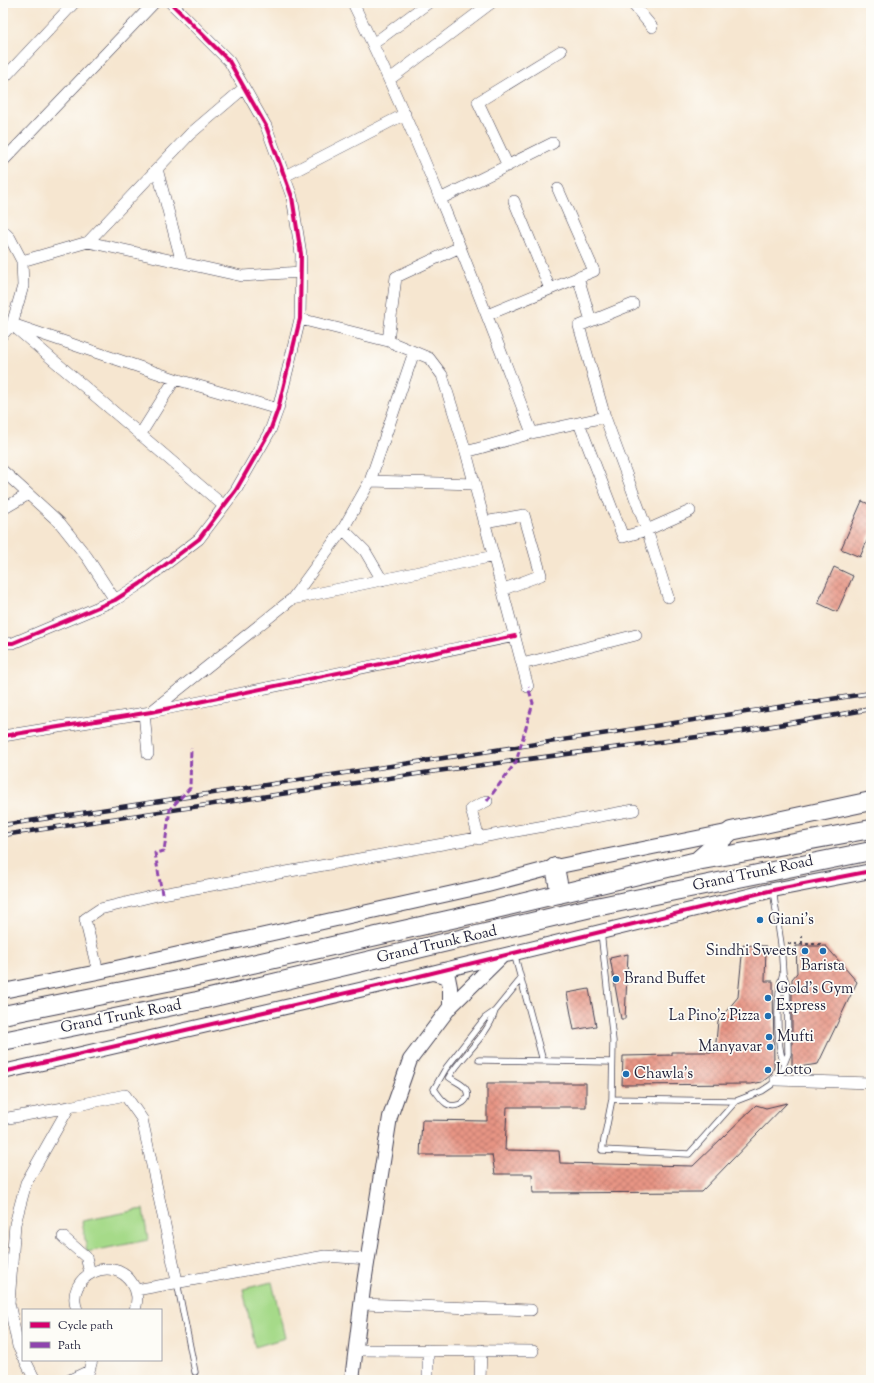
<svg xmlns="http://www.w3.org/2000/svg" width="874" height="1383" font-family="'Sorts Mill Goudy',serif">
<style>
.garden{fill:#a6da89;stroke:#647e62}
.building{fill:url(#building-cross-hatch)}
.lines{fill:none;stroke-linecap:round;stroke-linejoin:round}
.service-casing{stroke:#423f51;stroke-width:7}
.minor-casing{stroke:#423f51;stroke-width:12}
.tertiary-casing{stroke:#423f51;stroke-width:16}
.trunk-casing{stroke:#423f51;stroke-width:20}
.path{stroke:#423f51;stroke-width:2;stroke-dasharray:3 3;stroke-linecap:butt}
.service{stroke:#fff;stroke-width:5.5}
.minor{stroke:#fff;stroke-width:11}
.tertiary{stroke:#fff;stroke-width:14}
.trunk{stroke:#fff;stroke-width:18}
.rail-casing{stroke:#22223b;stroke-width:4.5}
.rail{stroke:#fdfcf7;stroke-width:3;stroke-dasharray:9;stroke-linecap:butt}
.quiet{stroke:#8e44ad;stroke-width:3;stroke-dasharray:6 3;stroke-linecap:butt}
.cycleway-casing{stroke:#fdfcf7;stroke-width:6}
.cycleway{stroke:#d6006c;stroke-width:4}
.poi-dot{fill:#1f6fb2;stroke:#fdfcf7;stroke-width:1.5}
.labels{text-anchor:middle;dominant-baseline:central;stroke-width:3.5;stroke-linejoin:round;paint-order:stroke}
.street-label{font-size:15px;fill:#22223b;stroke:#fdfcf7}
.poi-label{font-size:15px;fill:#22223b;stroke:#fdfcf7;text-anchor:start}
</style>
<defs>
<pattern id="building-cross-hatch" width="8" height="8" patternUnits="userSpaceOnUse"><rect width="8" height="8" fill="#e79484"/><path d="M0 0l8 8M0 8l8-8" fill="none" stroke="#bb786d"/></pattern>
</defs>
<rect width="100%" height="100%" fill="#fdfcf7"/>
<filter id="ink" filterUnits="userSpaceOnUse"><feTurbulence type="fractalNoise" baseFrequency=".025" numOctaves="2"/><feDisplacementMap in="SourceGraphic" scale="8" xChannelSelector="R" yChannelSelector="G"/><feConvolveMatrix kernelMatrix="1 2 1 2 8 2 1 2 1" color-interpolation-filters="sRGB"/></filter>
<filter id="wash" filterUnits="userSpaceOnUse"><feTurbulence type="fractalNoise" baseFrequency=".012" numOctaves="4" result="noise"/><feDisplacementMap in="SourceGraphic" scale="16" xChannelSelector="R" yChannelSelector="G"/><feGaussianBlur stdDeviation="0.9" result="paint"/><feColorMatrix in="noise" values="0 0 0 0 0 0 0 0 0 0 0 0 0 0 0 0 0 1.4 0 .05"/><feComposite in="paint" operator="in"/></filter>
<g filter="url(#wash)">
<rect width="100%" height="100%" fill="#f6e6d0"/>
<path class="garden" d="M143,1209L148,1240L87,1252L82,1221Z
M272,1282L285,1338L255,1347L243,1289Z"/>
<g id="blocks">
<path class="building" d="M862,501L871,505V532L860,557L841,549Z
M834,567L853,576L837,612L818,603Z
M743,945L766,946L765,981H773L774,1067L771,1075L762,1082L751,1084L622,1085L623,1056L672,1055V1052H715L718,1021L738,997Z
M796,946H826L857,982L818,1064L792,1068V979L797,973Z
M628,954L625,1019H621L610,958Z
M589,989L596,1026L574,1030L567,993Z
M487,1083H586V1107H507L505,1150L559,1151L560,1163L693,1166L756,1105L766,1108L787,1103L701,1192L533,1193L532,1174H495L492,1155H420L422,1120L487,1121Z"/>
</g>
</g>
<g filter="url(#ink)">
<use href="#blocks" fill-opacity="0" stroke="#423f51" stroke-width="1"/>
<g class="lines">
<defs>
<path id="service" d="M773,890L781,944L783,973L787,985L788,1054L784,1064C776,1044 776,994 783,973
M601,932L613,1041L612,1099
M514,953L543,1061
M495,1011C488,1036 463,1054 449,1077C454,1081 461,1083 465,1088C474,1099 457,1110 447,1104C441,1100 438,1094 434,1089L446,1068L485,1018L495,1011L521,979
M479,1060L612,1062
M736,1101L612,1099L602,1150L689,1154L736,1101L762,1091L771,1085L779,1078L784,1064
M177,1282L195,1372"/>
<path id="minor" d="M353,3C421,143 477,288 532,433
M632,3L652,27
M373,44L428,3
M3,79L74,3
M390,79L491,3
M3,161L154,3
M508,166L478,102L561,51
M157,169L182,263
M285,176L405,114
M440,199L553,143
M514,201L550,289
M3,231L10,238L22,261L23,286L12,324L3,334
M88,242L242,276L301,272
M22,261L88,242L190,134L244,88
M578,277L591,321
M633,304L579,326L605,417L647,530L668,597
M487,315L594,271L558,189
M300,319L388,341L429,358L442,375L466,452L528,687
M12,324L175,379L278,409
M17,329L224,506
M388,341L396,277L460,247
M579,423L623,537L647,530L690,511
M140,435L175,379
M466,452L532,433L605,417
M3,471L60,523L87,557L115,600
M370,481L475,484
M3,509L27,495
M484,522L524,515L541,575L504,589
M343,529L365,551L382,580
M292,599L494,556
M3,643H13L115,600L140,584L199,539L236,490L270,431L278,409L300,319L301,254L292,197L266,126L229,61L171,3
M522,664L636,635
M153,710L292,599L343,529L370,481L414,352
M144,713L148,754
M3,736L151,712L515,636
M479,839L471,809L487,801
M98,972L85,919L100,909L162,894L634,810
M776,1080L871,1083
M3,1119L69,1107
M63,1237L86,1257L90,1273
M136,1290L325,1256L368,1259
M361,1304L531,1310
M77,1310C64,1276 113,1253 132,1283C138,1292 138,1300 135,1310
M356,1350L533,1351
M428,1350V1380
M23,1356L18,1346L9,1303L15,1224L26,1183L69,1107L125,1095L142,1119L177,1281
M25,1360L35,1380
M70,1380L89,1371L92,1360
M480,1380L481,1350"/>
<path id="tertiary" d="M433,973L448,977L450,987V1007
M3,991L98,972L480,887L555,867L731,831
M3,1072L403,980L773,890L871,871
M352,1380L363,1289L390,1117L410,1060L450,1007L502,956"/>
<path id="trunk" d="M697,861L731,831L871,801
M555,867L560,894
M3,1015L217,972L483,912L697,861L871,829
M3,1041L197,1001L591,908L871,851"/>
</defs>
<use href="#service" class="service-casing"/>
<use href="#minor" class="minor-casing"/>
<use href="#tertiary" class="tertiary-casing"/>
<use href="#trunk" class="trunk-casing"/>
<path class="path" d="M788,944H821
M802,944V936"/>
<use href="#service" class="service"/>
<use href="#minor" class="minor"/>
<use href="#tertiary" class="tertiary"/>
<use href="#trunk" class="trunk"/>
<defs>
<path id="rail" d="M3,825L871,693
M3,835L437,771L743,731L871,709"/>
</defs>
<use href="#rail" class="rail-casing"/>
<use href="#rail" class="rail"/>
<path class="quiet" d="M487,801L516,762L533,703L528,687
M162,894L155,853L164,851L170,809L190,788L191,748"/>
<defs>
<path id="cycleway" d="M3,643H13L115,600L140,584L199,539L236,490L270,431L278,409L300,319L301,254L292,197L266,126L229,61L171,3
M3,736L151,712L515,636
M3,1072L403,980L773,890L871,871"/>
</defs>
<use href="#cycleway" class="cycleway-casing"/>
<use href="#cycleway" class="cycleway"/>
</g>
</g>
<g class="poi-dot">
<circle cx="760" cy="920" r="4"/>
<circle cx="805" cy="951" r="4"/>
<circle cx="823" cy="951" r="4"/>
<circle cx="616" cy="979" r="4"/>
<circle cx="768" cy="998" r="4"/>
<circle cx="768" cy="1016" r="4"/>
<circle cx="769" cy="1037" r="4"/>
<circle cx="770" cy="1047" r="4"/>
<circle cx="768" cy="1070" r="4"/>
<circle cx="626" cy="1074" r="4"/>
</g>
<g class="labels">
<g class="street-label">
<text transform="translate(753 874) rotate(-12)">Grand Trunk Road</text>
<text transform="translate(437 945) rotate(-13)">Grand Trunk Road</text>
<text transform="translate(121 1017) rotate(-11)">Grand Trunk Road</text>
</g>
<g class="poi-label">
<text x="768" y="920">Giani's</text>
<text x="797" y="951" text-anchor="end">Sindhi Sweets</text>
<text x="823" y="966" text-anchor="middle">Barista</text>
<text x="624" y="979">Brand Buffet</text>
<text x="776" y="989">Gold's Gym<tspan x="776" dy="17">Express</tspan></text>
<text x="760" y="1016" text-anchor="end">La Pino'z Pizza</text>
<text x="777" y="1037">Mufti</text>
<text x="762" y="1047" text-anchor="end">Manyavar</text>
<text x="776" y="1070">Lotto</text>
<text x="634" y="1074">Chawla's</text>
</g>
</g>
<rect width="874" height="1383" fill="none" stroke="#fdfcf7" stroke-width="16"/>
<rect x="22" y="1309" width="140" height="52" fill="#fdfcf7" stroke="#a5a5ac"/>
<rect x="30" y="1322" width="20" height="6" fill="#d6006c" stroke="#a5a5ac"/>
<text x="58" y="1329" font-size="12" fill="#22223b">Cycle path</text>
<rect x="30" y="1342" width="20" height="6" fill="#8e44ad" stroke="#a5a5ac"/>
<text x="58" y="1349" font-size="12" fill="#22223b">Path</text>
</svg>
